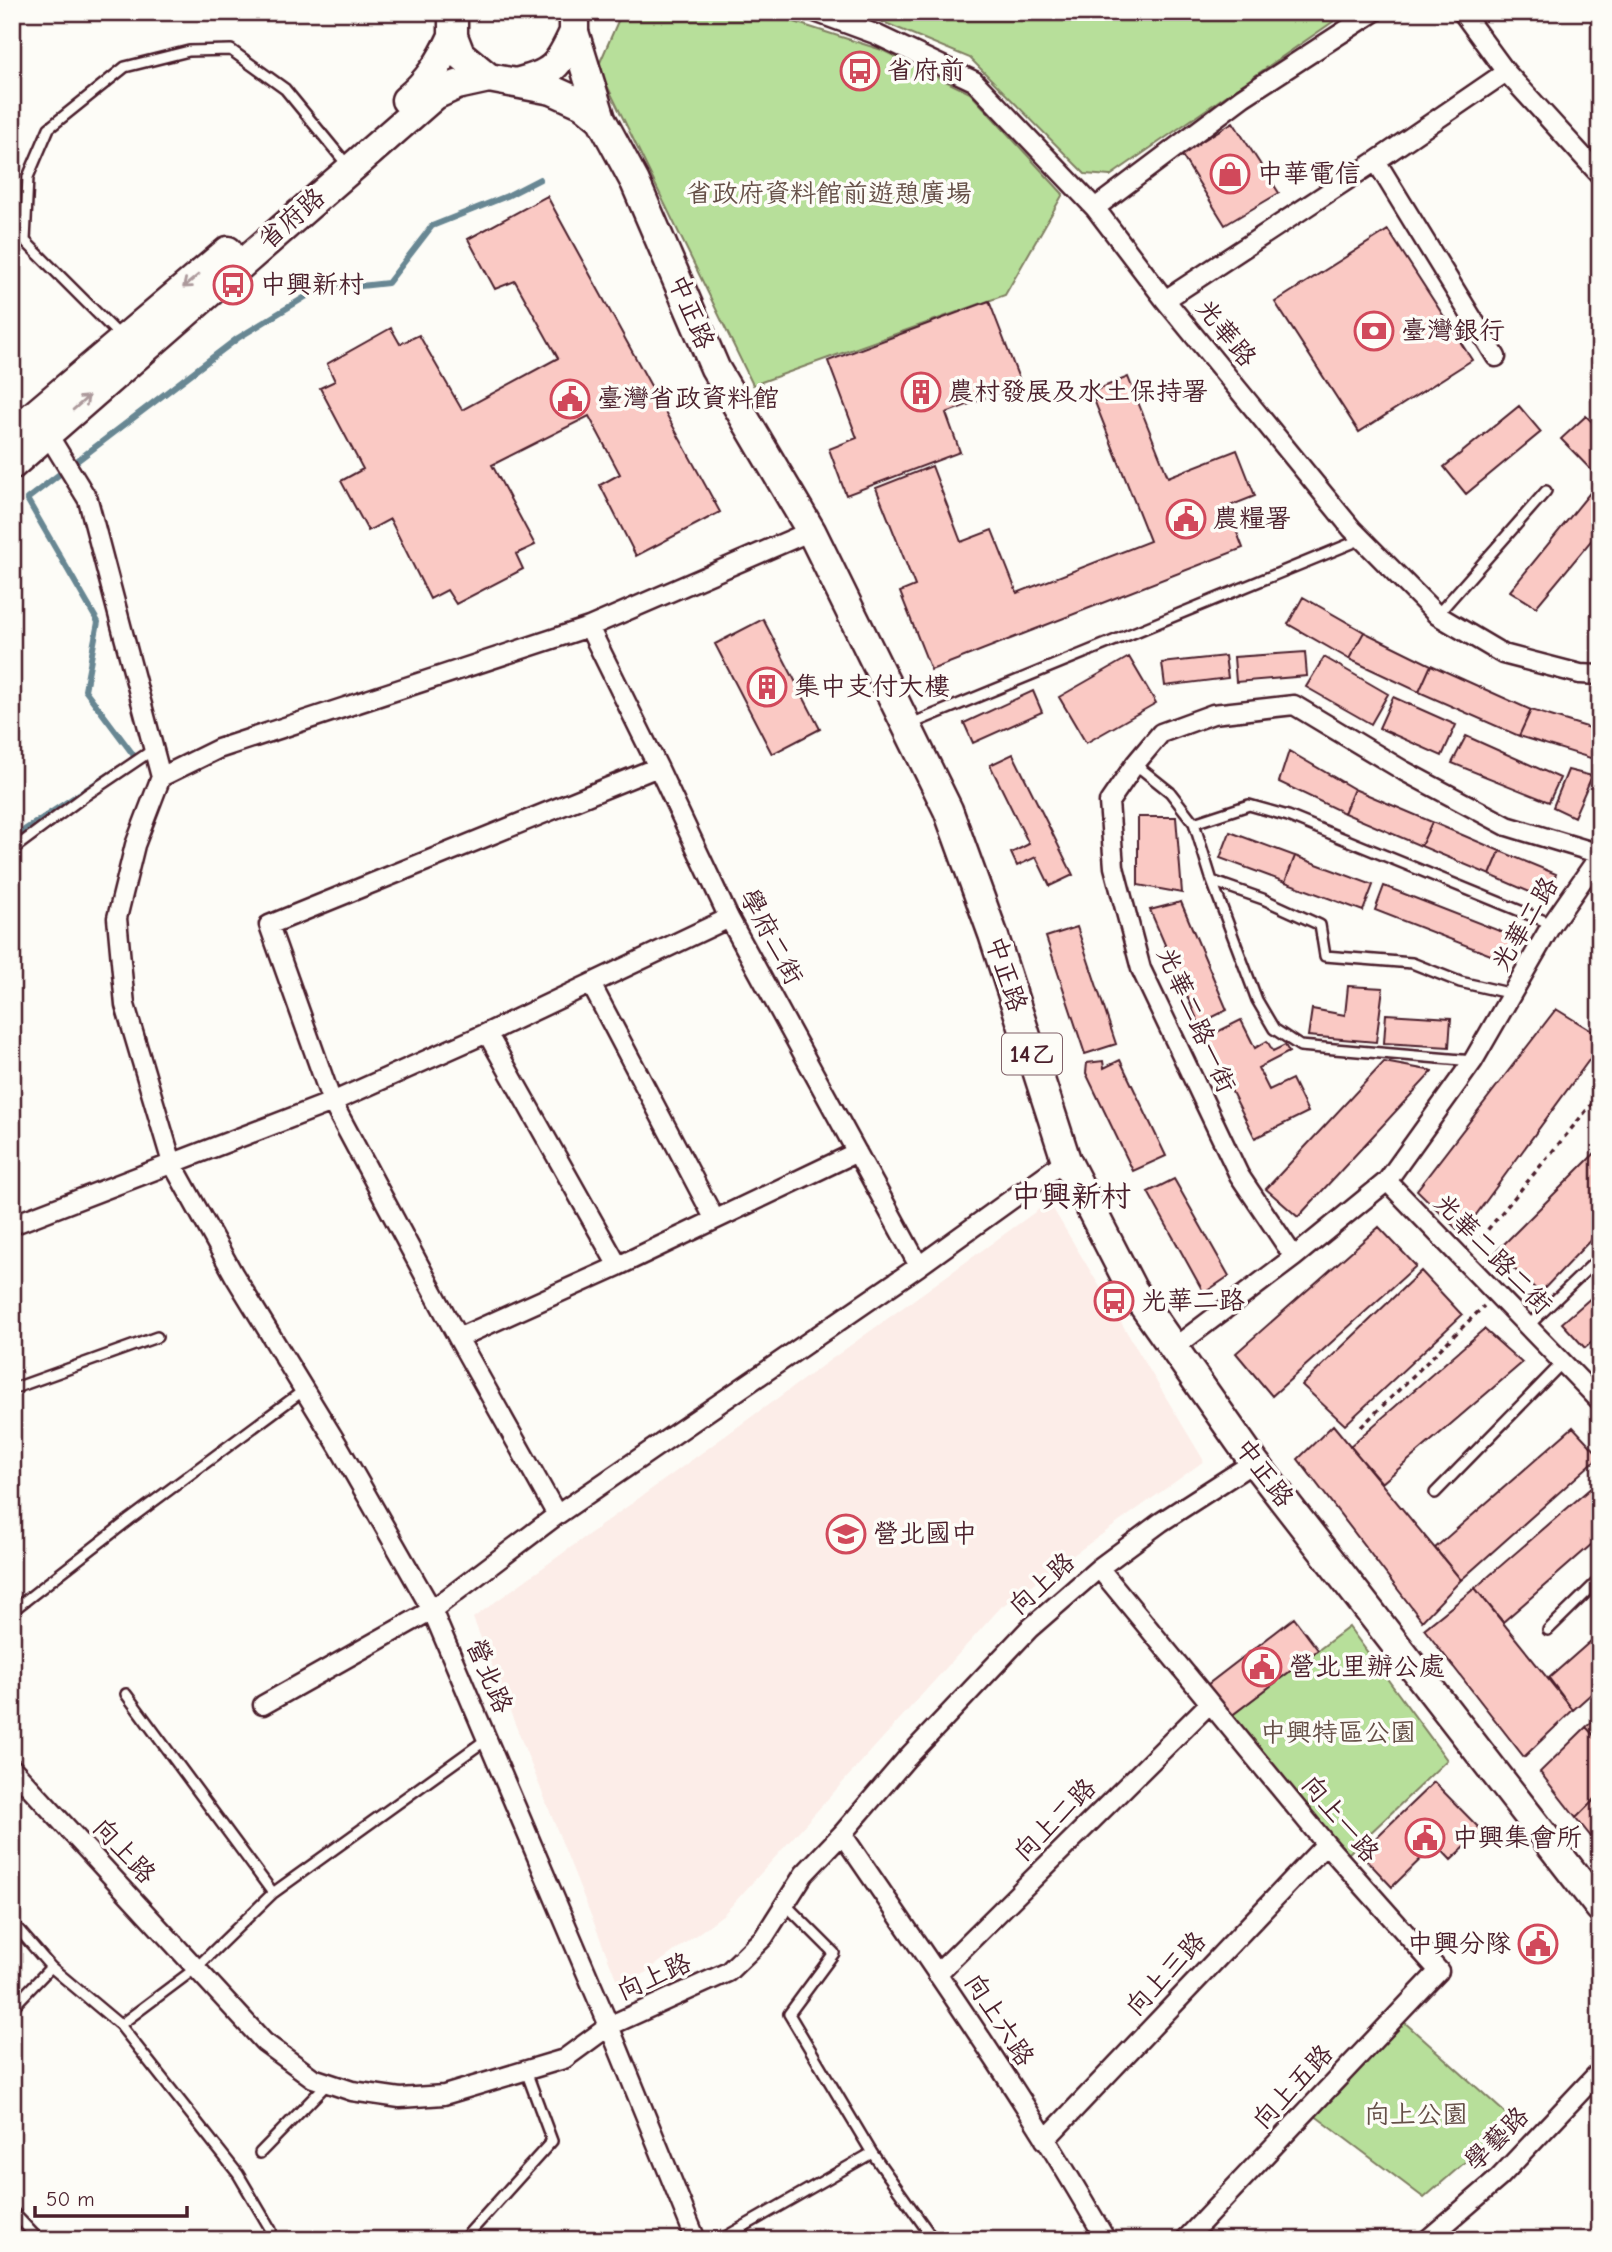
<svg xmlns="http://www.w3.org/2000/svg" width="1612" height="2252" font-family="'Comic Neue','LXGW WenKai TC',sans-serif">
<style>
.built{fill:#fcede8}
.park{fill:#b7df9a;stroke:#807f62;stroke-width:2}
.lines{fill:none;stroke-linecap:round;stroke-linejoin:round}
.stream{stroke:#688793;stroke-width:6}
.building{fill:#fac9c4;stroke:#4a1f2b;stroke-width:2}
.lane-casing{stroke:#4a1f2b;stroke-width:14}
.street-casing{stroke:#4a1f2b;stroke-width:23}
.primary-casing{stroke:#4a1f2b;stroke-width:33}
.path{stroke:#4a1f2b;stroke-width:3.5;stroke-dasharray:5 5;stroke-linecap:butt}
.lane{stroke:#fdfcf7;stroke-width:9}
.street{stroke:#fdfcf7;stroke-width:18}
.primary{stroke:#fdfcf7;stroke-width:28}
.oneway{stroke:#ac999b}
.labels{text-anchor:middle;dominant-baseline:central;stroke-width:7;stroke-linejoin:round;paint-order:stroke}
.shield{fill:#fdfcf7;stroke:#806168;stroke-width:2}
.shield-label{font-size:24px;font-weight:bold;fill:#4a1f2b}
.poi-label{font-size:26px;fill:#4a1f2b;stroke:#fdfcf7;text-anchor:start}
.park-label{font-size:26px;fill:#654f47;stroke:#fdfcf7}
.street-label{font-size:26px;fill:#4a1f2b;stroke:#fdfcf7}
.quarter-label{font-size:30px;fill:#4a1f2b;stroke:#fdfcf7}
</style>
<rect width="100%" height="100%" fill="#fdfcf7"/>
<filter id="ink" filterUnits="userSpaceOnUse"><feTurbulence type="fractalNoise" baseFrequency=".0143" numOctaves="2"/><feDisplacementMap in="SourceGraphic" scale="14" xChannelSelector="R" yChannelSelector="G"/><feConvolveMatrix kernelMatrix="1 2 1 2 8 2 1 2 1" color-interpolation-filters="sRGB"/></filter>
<g filter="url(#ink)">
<path class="built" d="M1049,1202L1204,1461L1001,1607L724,1914L621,1991L473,1618Z"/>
<path class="park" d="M633,12H763L882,50L970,93L1063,194L1005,295L753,385L598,67L618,21Z
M859,12H1347L1110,176L1085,174L970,58Z
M1349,1627L1447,1760L1346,1856L1231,1716Z
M1403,2021L1513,2120L1424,2198L1314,2115Z"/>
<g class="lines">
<path class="stream" d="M131,760L135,757L85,690L98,622L27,499L238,338L315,291L388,283L432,226L507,196L540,179
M12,838L119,768"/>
</g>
<path class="building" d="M1233,122L1279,193L1225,225L1181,154Z
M547,196L720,512L636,556L600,485L620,474L589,416L492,465L535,545L516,554L523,569L456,604L447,590L430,599L390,519L368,531L341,481L363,469L320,388L335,381L327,364L391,328L400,344L419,335L462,410L558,358L515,281L495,289L468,239Z
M1388,230L1472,360L1359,432L1275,302Z
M989,301L1021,384L946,413L960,452L846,495L829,449L857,438L828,361Z
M1128,377L1168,477L1237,450L1255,496L1227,507L1243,548L931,670L900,592L915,586L876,488L932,466L961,542L992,530L1017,593L1150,541L1091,392Z
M1519,406L1541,432L1466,494L1444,467Z
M1586,416L1600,430V479L1561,439Z
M1593,489L1600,495V530L1536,607L1510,591Z
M1303,597L1364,632L1349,659L1288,624Z
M763,619L820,729L772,754L715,644Z
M1364,632L1431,665L1419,692L1349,659Z
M1305,652L1307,676L1236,682L1234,657Z
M1225,656L1228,678L1165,686L1162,663Z
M1129,657L1156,703L1086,743L1059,697Z
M1324,657L1388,694L1371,724L1306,687Z
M1431,665L1531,710L1519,736L1419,692Z
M1033,691L1042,712L973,743L964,723Z
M1393,697L1456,725L1442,756L1379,728Z
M1531,710L1600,731V761L1519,736Z
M1466,736L1560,778L1549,802L1452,763Z
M1289,751L1354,789L1344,813L1279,782Z
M1013,754L1073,875L1050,886L1036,857L1017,866L1011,853L1029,844L990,765Z
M1568,770L1592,776L1574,817L1553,807Z
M1354,789L1432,822L1421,846L1344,813Z
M1138,817H1176L1182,893L1138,885Z
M1432,822L1500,851L1490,875L1421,846Z
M1230,832L1295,856L1285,882L1220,858Z
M1500,851L1556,874L1546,899L1490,875Z
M1295,856L1373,885L1363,911L1285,882Z
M1384,886L1515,937L1506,961L1375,910Z
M1181,902L1227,1010L1199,1024L1150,910Z
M1077,927L1116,1044L1085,1054L1046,937Z
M1348,986L1383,988L1376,1042L1308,1036L1312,1009L1345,1015Z
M1556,1009L1600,1036V1045L1462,1234L1417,1190Z
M1386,1014L1451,1018L1449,1047L1384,1043Z
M1241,1020L1255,1048L1267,1041L1273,1051L1285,1045L1289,1052L1258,1068L1269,1090L1292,1079L1308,1112L1255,1138L1205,1038Z
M1120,1060L1166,1156L1133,1171L1086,1073L1087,1063L1103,1061L1104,1068Z
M1384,1062L1433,1071L1298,1217L1266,1189Z
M1600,1148V1230L1540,1293L1496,1252Z
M1174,1179L1229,1276L1204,1293L1148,1192Z
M1379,1227L1416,1266L1272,1396L1236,1353Z
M1421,1271L1462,1315L1345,1425L1302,1385Z
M1600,1290V1335L1585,1348L1562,1323Z
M1484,1329L1522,1363L1382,1483L1350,1446Z
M1333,1425L1461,1580L1422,1621L1298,1459Z
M1573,1427L1600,1456L1461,1580L1435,1548Z
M1600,1480V1537L1503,1622L1475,1588Z
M1475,1588L1573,1710L1524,1757L1424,1629Z
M1294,1618L1318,1650L1231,1716L1207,1685Z
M1600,1633V1686L1573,1710L1549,1678Z
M1600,1715V1742L1586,1727Z
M1586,1727L1600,1742V1794L1576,1818L1540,1772Z
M1434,1782L1482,1831L1451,1860L1436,1844L1392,1887L1360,1853Z
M1600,1794V1848L1576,1818Z"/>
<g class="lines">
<defs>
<path id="lane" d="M122,338L25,241L28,177L49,128L125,67L189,51L231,50L285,89L349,167
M1437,615L1546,491
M911,724L1362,539
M1135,764L1170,792L1194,823L1212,881L1257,1000L1274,1029L1300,1046L1473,1061
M1194,823L1249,805L1288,816L1552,924
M12,850L86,795L154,749
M1212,881L1263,899L1320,925L1325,956L1412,963L1460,982L1513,994
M1527,1327L1600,1257
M12,1389L157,1337
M1435,1493L1562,1363
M12,1611L130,1519L304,1390
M1548,1630L1600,1579
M126,1694L273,1893
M785,1904L834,1953L789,2014L872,2153L934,2240
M12,1922L51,1967L120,2025L238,2174L271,2230
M12,2008L51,1967
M120,2025L196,1968L273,1893L487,1739
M260,2153L328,2083
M12,2211L39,2240
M463,2240L552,2141L526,2071
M720,2240L872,2153"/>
<path id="street" d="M815,12L875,34L974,81L1095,208L1165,300L1352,529L1437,615L1503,654L1580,674L1600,675
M1462,12L1506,72L1600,175
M1376,161L1496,357
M1095,208L1243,97L1374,12
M1165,300L1376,161L1506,72
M47,433L88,500L161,777
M589,627L658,767L729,918L919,1266
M591,984L714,1218
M487,1033L618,1266
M1387,1181L1600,1401
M12,1225L332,1102L487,1033L729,918
M1294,1257L1239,1175L1141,969L1114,867L1109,802L1135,764L1161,733L1213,714L1294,705L1404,771L1507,826L1600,854
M458,1338L618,1266L857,1152
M1175,1347L1294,1257L1387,1181L1473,1061L1552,924L1600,855
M557,1515L458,1338L332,1102L269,925L658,767
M1099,1568L1326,1844L1439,1971L1185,2240
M263,1705L432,1610L557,1515L919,1266L1066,1160
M12,1768L264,2042L313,2078L352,2091L400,2098L444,2095L564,2059L609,2026L728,1972L764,1937L804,1874L842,1834L907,1758L1029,1629L1099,1568L1161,1522L1254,1462
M842,1834C933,1967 1026,2099 1106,2240
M937,1974L1210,1703
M1045,2140L1326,1844
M696,2240L609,2026L432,1610L339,1447L234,1275L172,1163L125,1005L117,918L135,845L161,777L218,749L589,627L811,531
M1427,2240L1499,2178L1600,2071"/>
<path id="primary" d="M453,12V36L460,54L489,78L552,90L583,104L601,119
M574,12V32L601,119L635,182L715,368L811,531L948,810L993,934L1066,1160L1132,1289L1254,1462L1600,1908
M515,83C553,74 558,67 574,32
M406,100C428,82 441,62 453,36
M12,434L228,251
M12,465L435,95L457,85L489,78"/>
</defs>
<use href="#lane" class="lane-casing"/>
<use href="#street" class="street-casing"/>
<use href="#primary" class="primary-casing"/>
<path class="path" d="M1475,1245L1600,1094
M1361,1427L1484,1306"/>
<use href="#lane" class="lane"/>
<use href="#street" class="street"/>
<use href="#primary" class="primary"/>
</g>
<defs><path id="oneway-shaft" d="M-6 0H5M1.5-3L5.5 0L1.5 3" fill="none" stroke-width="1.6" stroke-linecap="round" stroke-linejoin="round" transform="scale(1.75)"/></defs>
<g class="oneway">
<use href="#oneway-shaft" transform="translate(191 281) rotate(140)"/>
<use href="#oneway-shaft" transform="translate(81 403) rotate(-41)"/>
</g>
</g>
<defs>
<symbol id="bus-ring" viewBox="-11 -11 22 22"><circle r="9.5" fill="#fdfcf7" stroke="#d1495b" stroke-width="1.5"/><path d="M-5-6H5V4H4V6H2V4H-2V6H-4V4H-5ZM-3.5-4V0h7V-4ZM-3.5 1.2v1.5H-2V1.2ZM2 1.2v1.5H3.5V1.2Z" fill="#d1495b"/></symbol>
<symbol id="shop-ring" viewBox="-11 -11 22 22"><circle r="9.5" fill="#fdfcf7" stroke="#d1495b" stroke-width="1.5"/><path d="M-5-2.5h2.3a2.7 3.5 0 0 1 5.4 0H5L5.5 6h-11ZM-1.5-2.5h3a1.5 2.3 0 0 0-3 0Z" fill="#d1495b"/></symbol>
<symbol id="bank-ring" viewBox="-11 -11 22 22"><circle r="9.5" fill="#fdfcf7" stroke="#d1495b" stroke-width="1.5"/><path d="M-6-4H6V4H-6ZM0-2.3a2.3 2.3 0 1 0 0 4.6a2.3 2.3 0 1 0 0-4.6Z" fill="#d1495b"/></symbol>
<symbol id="building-ring" viewBox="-11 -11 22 22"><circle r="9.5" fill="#fdfcf7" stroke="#d1495b" stroke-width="1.5"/><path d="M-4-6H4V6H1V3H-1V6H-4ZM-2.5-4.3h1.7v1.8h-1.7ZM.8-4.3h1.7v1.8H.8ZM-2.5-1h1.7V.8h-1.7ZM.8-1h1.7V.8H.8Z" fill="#d1495b"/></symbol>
<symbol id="civic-ring" viewBox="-11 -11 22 22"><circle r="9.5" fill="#fdfcf7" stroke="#d1495b" stroke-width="1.5"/><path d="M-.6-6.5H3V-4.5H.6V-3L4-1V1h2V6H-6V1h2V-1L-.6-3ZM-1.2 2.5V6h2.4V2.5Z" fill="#d1495b"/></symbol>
<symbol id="school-ring" viewBox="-11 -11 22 22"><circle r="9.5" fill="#fdfcf7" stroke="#d1495b" stroke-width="1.5"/><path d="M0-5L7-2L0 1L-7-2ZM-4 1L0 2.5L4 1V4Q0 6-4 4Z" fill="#d1495b"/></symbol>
</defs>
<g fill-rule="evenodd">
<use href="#bus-ring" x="838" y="49" width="44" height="44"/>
<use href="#shop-ring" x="1208" y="152" width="44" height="44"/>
<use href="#bus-ring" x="211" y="263" width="44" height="44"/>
<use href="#bank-ring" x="1352" y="309" width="44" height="44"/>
<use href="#building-ring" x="899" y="370" width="44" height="44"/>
<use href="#civic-ring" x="548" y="377" width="44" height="44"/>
<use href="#civic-ring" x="1164" y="497" width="44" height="44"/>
<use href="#building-ring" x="745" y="665" width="44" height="44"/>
<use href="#bus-ring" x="1092" y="1279" width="44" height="44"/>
<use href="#school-ring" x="824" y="1512" width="44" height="44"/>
<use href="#civic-ring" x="1240" y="1645" width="44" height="44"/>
<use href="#civic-ring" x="1403" y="1816" width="44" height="44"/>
<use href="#civic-ring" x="1516" y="1922" width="44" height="44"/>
</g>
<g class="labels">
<rect class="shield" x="1002" y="1033.5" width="60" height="41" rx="5"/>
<g class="shield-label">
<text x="1032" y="1054">14乙</text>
</g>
<g class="poi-label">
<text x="887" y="71">省府前</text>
<text x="1257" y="174">中華電信</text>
<text x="260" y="285">中興新村</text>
<text x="1401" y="331">臺灣銀行</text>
<text x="948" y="392">農村發展及水土保持署</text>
<text x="597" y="399">臺灣省政資料館</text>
<text x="1213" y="519">農糧署</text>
<text x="794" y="687">集中支付大樓</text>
<text x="1141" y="1301">光華二路</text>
<text x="873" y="1534">營北國中</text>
<text x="1289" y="1667">營北里辦公處</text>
<text x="1452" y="1838">中興集會所</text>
<text x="1511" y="1944" text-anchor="end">中興分隊</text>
</g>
<g class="park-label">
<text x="829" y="194">省政府資料館前遊憩廣場</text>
<text x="1338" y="1733">中興特區公園</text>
<text x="1416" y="2115">向上公園</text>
</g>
<g class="street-label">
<text transform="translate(292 219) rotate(-41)">省府路</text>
<text transform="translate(691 312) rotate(67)">中正路</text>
<text transform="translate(1226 333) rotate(51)">光華路</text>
<text transform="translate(1525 924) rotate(-59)">光華二路</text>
<text transform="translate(771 937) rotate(62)">學府二街</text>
<text transform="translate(1006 974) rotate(72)">中正路</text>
<text transform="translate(1196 1020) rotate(66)">光華二路一街</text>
<text transform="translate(1493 1254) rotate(46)">光華二路二街</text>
<text transform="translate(1264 1473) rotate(53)">中正路</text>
<text transform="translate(1042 1584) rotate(-42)">向上路</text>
<text transform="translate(489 1676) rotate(67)">營北路</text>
<text transform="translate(1340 1819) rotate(50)">向上一路</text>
<text transform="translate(1055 1820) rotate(-45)">向上二路</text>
<text transform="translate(124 1851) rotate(47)">向上路</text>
<text transform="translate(1166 1974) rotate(-47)">向上三路</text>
<text transform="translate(654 1977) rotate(-24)">向上路</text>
<text transform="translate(999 2020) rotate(57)">向上六路</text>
<text transform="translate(1293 2087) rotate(-47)">向上五路</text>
<text transform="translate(1497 2139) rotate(-45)">學藝路</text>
</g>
<g class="quarter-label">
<text x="1071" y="1196">中興新村</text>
</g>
</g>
<rect width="1612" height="2252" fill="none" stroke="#fdfcf7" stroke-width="42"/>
<rect x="21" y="21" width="1570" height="2210" fill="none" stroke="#4a1f2b" stroke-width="2.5" filter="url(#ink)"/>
<path d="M35 2206v10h152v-10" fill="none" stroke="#4a1f2b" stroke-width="3.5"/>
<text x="46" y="2206" font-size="21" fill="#4a1f2b" stroke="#fdfcf7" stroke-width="5" paint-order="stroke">50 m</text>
</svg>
